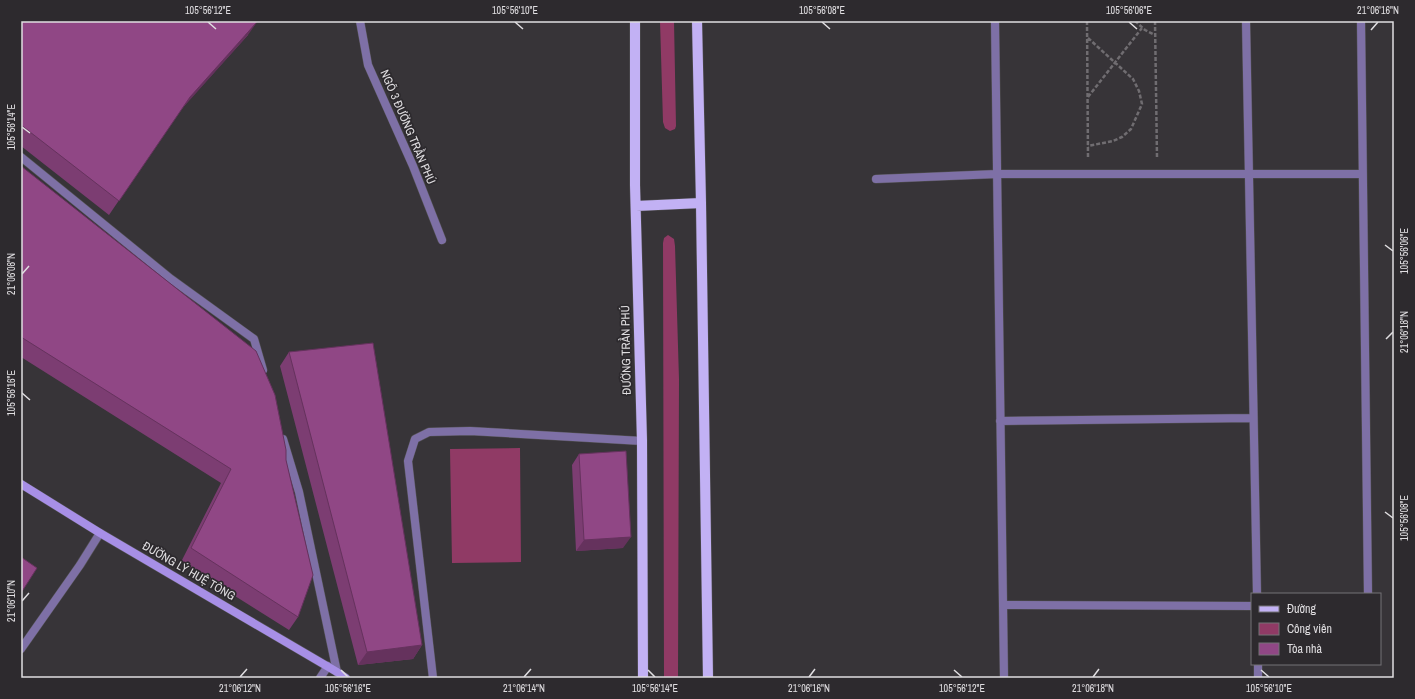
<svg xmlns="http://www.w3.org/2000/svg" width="1415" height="699" font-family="'Archivo Narrow',sans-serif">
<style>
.green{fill:#903a65}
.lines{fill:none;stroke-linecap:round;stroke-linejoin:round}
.lane-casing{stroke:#555356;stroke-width:9}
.street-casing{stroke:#555356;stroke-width:9}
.secondary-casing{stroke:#555356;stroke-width:9}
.primary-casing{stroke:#555356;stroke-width:11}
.path{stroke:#706d71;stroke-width:2.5;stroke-dasharray:4 2;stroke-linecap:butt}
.lane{stroke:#7e70a6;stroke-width:8}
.street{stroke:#7e70a6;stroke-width:8}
.secondary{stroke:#a78fe6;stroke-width:8}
.primary{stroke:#c2b1f4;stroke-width:10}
.wall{fill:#7c3d72}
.shaded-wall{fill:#65325d}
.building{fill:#904785;stroke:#65325d}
.ticks{fill:none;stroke:#e0dee1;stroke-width:1.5}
.labels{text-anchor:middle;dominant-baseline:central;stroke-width:3.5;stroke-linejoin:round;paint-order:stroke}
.street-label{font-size:12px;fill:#e0dee1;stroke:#2d2a2e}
.neatline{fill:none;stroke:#e0dee1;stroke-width:1.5}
.ticks-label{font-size:10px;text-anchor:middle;fill:#e0dee1}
</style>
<rect width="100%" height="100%" fill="#373438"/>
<path class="green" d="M660,21H674L676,126L675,129L670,131L665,128L663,122Z
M668,235L674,239L675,246L679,379L678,678H664L663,243L664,238Z
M520,448L521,562L452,563L450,449Z"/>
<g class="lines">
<defs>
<path id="lane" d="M21,157L171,279L254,339L263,370
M283,439L299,492L337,672
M21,649L80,565L100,533
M433,678L408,461L415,439L429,432L470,431L642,441"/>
<path id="street" d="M360,21L368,65L413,166L442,240
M995,21L1004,678
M1246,21L1257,594
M1361,21L1368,594
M876,179L997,174H1362
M1000,421L1253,418
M1003,605L1252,606
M1258,664V678
M320,678L328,666"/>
<path id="secondary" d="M21,484L100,533L337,672L346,678"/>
<path id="primary" d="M635,21V185L642,441L643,678
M697,21L701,203L708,678
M636,206L701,203"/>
</defs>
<use href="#lane" class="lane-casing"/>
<use href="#street" class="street-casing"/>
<use href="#secondary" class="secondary-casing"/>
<use href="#primary" class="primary-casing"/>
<path class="path" d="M1087,21L1088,158
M1135,21L1145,30L1155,35
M1155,21L1157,157
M1088,38L1133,79L1139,91L1142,104L1131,129L1122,137L1113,141L1088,146
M1088,97L1142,28"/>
<use href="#lane" class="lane"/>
<use href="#street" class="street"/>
<use href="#secondary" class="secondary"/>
<use href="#primary" class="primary"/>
</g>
<path class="wall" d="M21,21L248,35L181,109L109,215L21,146Z
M21,166L286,460L298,617L289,630L181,562L221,483L21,357Z
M289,352L422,645L413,659L358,665L280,366Z
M579,454L623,548L576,551L572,465Z"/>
<path class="shaded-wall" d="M257,22L248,35L180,111L190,97Z
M631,537L623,548L576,551L584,540Z
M422,645L413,659L358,665L367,652Z"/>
<path class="building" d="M21,21H257V22L190,97L119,201L21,125Z
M21,166L256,351L275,395L286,450V460L313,575L298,617L191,548L231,469L21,337Z
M373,343L422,645L367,652L289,352Z
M626,451L631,537L584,540L579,454Z
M21,557L37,568L21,593Z"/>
<path class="ticks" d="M208,22L216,29M515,22L523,29M822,22L830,29M1129,22L1137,29M1371,30L1378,22M22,127L30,133M1385,245L1393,251M22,274L29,266M1386,339L1393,332M22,393L30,400M1385,512L1393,518M22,601L29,593M341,670L348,677M648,670L655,677M954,670L962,677M1261,670L1269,677M240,677L247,669M524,677L531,669M809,677L815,669M1093,677L1099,669"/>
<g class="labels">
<g class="street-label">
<text transform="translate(408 127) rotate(67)">NGÕ 3 ĐƯỜNG TRẦN PHÚ</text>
<text transform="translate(626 350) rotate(-91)">ĐƯỜNG TRẦN PHÚ</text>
<text transform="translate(189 571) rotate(30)">ĐƯỜNG LÝ HUỆ TÔNG</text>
</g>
</g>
<rect width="1415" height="699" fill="none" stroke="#2d2a2e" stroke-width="44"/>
<rect x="1251" y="593" width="130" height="72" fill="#2d2a2e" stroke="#757276"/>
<rect x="1259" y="606" width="20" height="6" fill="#c2b1f4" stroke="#757276"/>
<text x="1287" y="613" font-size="12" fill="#e0dee1">Đường</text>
<rect x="1259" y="623" width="20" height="12" fill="#903a65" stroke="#757276"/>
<text x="1287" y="633" font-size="12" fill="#e0dee1">Công viên</text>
<rect x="1259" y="643" width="20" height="12" fill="#904785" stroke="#757276"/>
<text x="1287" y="653" font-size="12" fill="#e0dee1">Tòa nhà</text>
<rect x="22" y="22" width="1371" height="655" class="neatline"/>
<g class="ticks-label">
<text x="208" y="14">105°56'12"E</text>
<text x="515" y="14">105°56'10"E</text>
<text x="822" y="14">105°56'08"E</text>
<text x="1129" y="14">105°56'06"E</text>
<text x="1378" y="14">21°06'16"N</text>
<text transform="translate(11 127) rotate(-90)" y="4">105°56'14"E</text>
<text transform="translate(1404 251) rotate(-90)" y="4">105°56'06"E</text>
<text transform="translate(11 274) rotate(-90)" y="4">21°06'08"N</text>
<text transform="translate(1404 332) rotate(-90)" y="4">21°06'18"N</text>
<text transform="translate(11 393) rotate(-90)" y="4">105°56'16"E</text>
<text transform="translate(1404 518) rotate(-90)" y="4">105°56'08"E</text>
<text transform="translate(11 601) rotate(-90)" y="4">21°06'10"N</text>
<text x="240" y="692">21°06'12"N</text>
<text x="348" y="692">105°56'16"E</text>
<text x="524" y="692">21°06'14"N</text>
<text x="655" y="692">105°56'14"E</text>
<text x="809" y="692">21°06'16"N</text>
<text x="962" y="692">105°56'12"E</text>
<text x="1093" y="692">21°06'18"N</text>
<text x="1269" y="692">105°56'10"E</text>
</g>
</svg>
